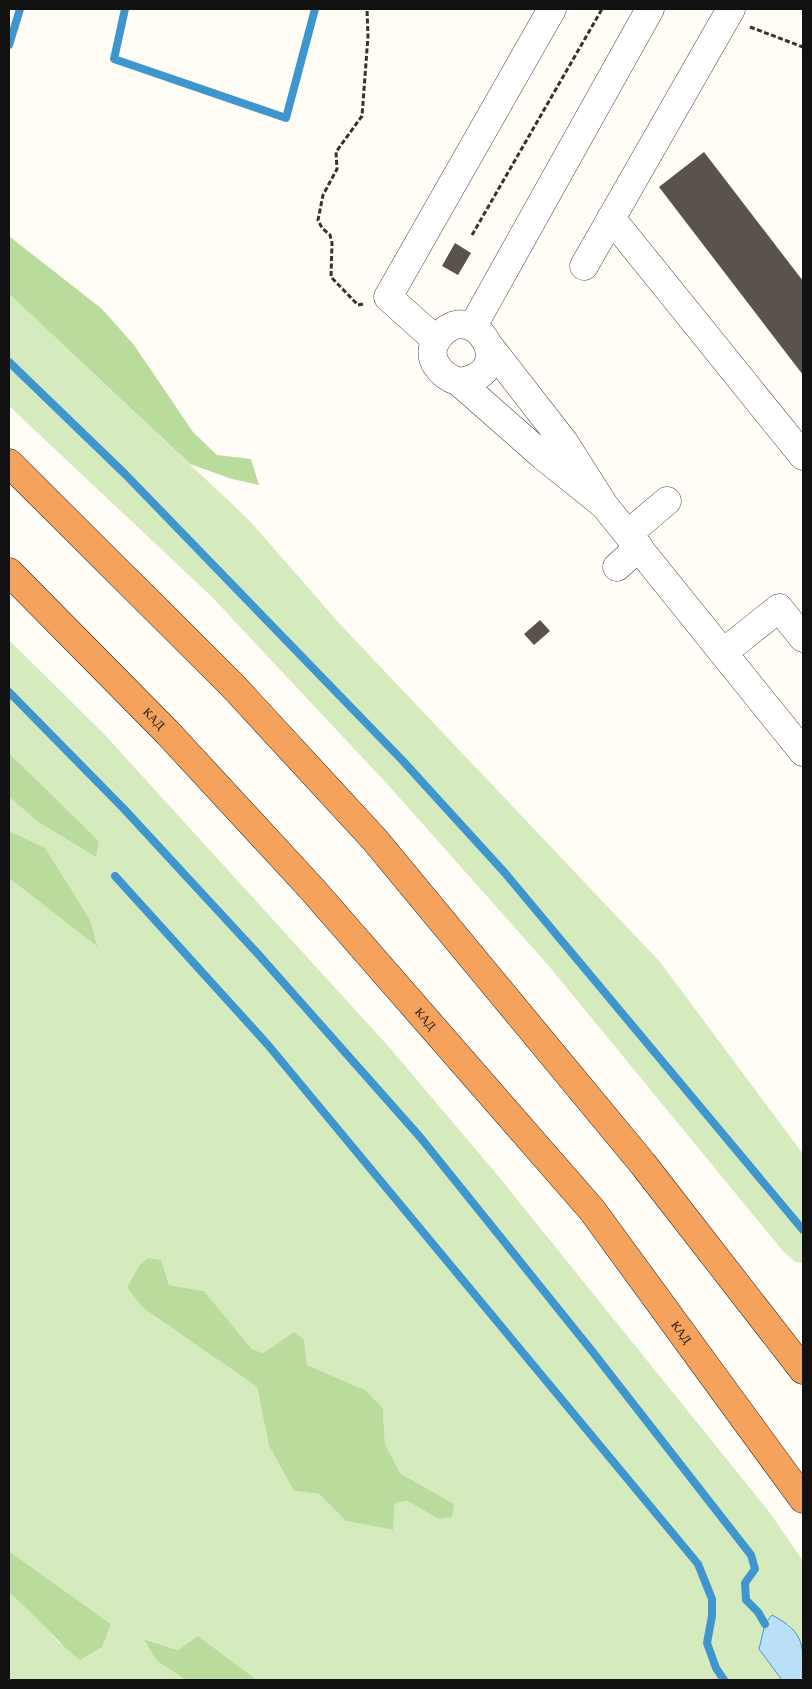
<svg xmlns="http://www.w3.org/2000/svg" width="812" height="1689" font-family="'Times New Roman',serif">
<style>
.green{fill:#d5ebbd;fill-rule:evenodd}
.forest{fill:#b9dc9c}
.water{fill:#b9e0f7;stroke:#3f96cf}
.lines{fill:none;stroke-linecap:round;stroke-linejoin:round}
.stream{stroke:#3f96cf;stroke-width:8}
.building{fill:#5a524d}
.minor-casing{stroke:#444;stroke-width:29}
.highway-casing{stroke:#222;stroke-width:29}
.path{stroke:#333;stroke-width:3;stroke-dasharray:5 2.5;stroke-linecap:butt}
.minor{stroke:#fff;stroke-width:28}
.highway{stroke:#f5a25d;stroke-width:28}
.labels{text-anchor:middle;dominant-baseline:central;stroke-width:5;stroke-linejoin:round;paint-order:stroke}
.street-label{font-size:12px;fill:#111;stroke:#fff}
</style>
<rect width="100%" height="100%" fill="#fffdf5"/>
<path class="green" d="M9,294L249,520L338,622L660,962L803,1154V1263L795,1262L783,1251L548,965L390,787L211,596L9,406Z
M9,640L104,734L389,1047L499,1177L770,1513L803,1561V1645L788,1623L759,1649L782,1680H257L198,1636L179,1650L145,1639L157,1661L186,1680H9V1593L28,1608L60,1644L111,1624L9,1551V878L98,946L90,920L71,892L9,831V797L37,821L99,841L9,753ZM161,1260L169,1285L204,1291L252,1349L263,1353L294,1332L304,1339L307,1365L365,1390L383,1408L385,1444L400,1473L454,1504L439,1519L407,1501L395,1503L393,1530L346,1521L319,1494L294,1491L269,1446L257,1387L143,1308L127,1288Z"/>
<path class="forest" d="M9,236L102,309L134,345L193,432L217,455L251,459L259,485L232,479L190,464L9,294Z
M9,753L99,841L96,857L37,821L9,797Z
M9,831L45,848L90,920L98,947L9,878Z
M148,1258L161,1260L169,1285L204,1291L252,1349L263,1353L294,1332L304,1339L307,1365L365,1390L383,1408L385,1444L400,1473L454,1504L452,1517L439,1519L407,1501L395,1503L393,1530L346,1521L319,1494L294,1491L269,1446L257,1387L143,1308L127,1288L139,1266Z
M9,1551L111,1624L102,1647L80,1660C54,1640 35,1613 9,1593Z
M198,1636L257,1680H186L157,1661L144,1639L178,1650Z"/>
<path class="water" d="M772,1615C806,1633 803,1646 803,1680H782L759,1649L765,1624Z"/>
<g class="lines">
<path class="stream" d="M125,9L114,59L286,118L315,9
M9,45L20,9
M9,362L125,474L403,761L505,873L803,1230
M9,692L124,809L258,954L420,1137L592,1351L751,1555L755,1569L745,1583L746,1600L758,1612L765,1624
M115,876L268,1045L698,1564L712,1599V1616L707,1643L716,1668L724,1680"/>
</g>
<path class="building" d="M704,152L803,281V375L659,187Z
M455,243L471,253L458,275L442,266Z
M540,620L550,631L534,645L524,634Z"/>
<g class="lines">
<defs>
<path id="minor" d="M611,218L803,456
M584,266L731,9
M473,326L650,9
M436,340L388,297L552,9
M459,382C524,373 471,293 438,338C423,357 441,376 459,382L543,456L604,505L564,442L490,347
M604,505L803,752
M629,533L667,501
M617,567L639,547
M724,652L779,608L803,638"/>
<g id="highway">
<path d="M9,463L233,686L375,840L643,1164L803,1370"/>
<path id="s1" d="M9,572L168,733L312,889L592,1210L803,1499"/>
</g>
</defs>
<use href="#minor" class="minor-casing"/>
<use href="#highway" class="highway-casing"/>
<path class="path" d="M750,27L803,47
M472,235L602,9
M363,304L358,305L331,277L332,243L330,235L322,228L318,220L323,195L337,169L336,152L362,116L368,36L367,9"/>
<use href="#minor" class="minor"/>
<use href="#highway" class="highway"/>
</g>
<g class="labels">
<g class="street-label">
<text stroke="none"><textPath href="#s1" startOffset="206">КАД</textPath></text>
<text stroke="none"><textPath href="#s1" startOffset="611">КАД</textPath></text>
<text stroke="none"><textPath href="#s1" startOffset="1016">КАД</textPath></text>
</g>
</g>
<rect width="812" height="1689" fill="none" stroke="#111111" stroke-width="20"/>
</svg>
